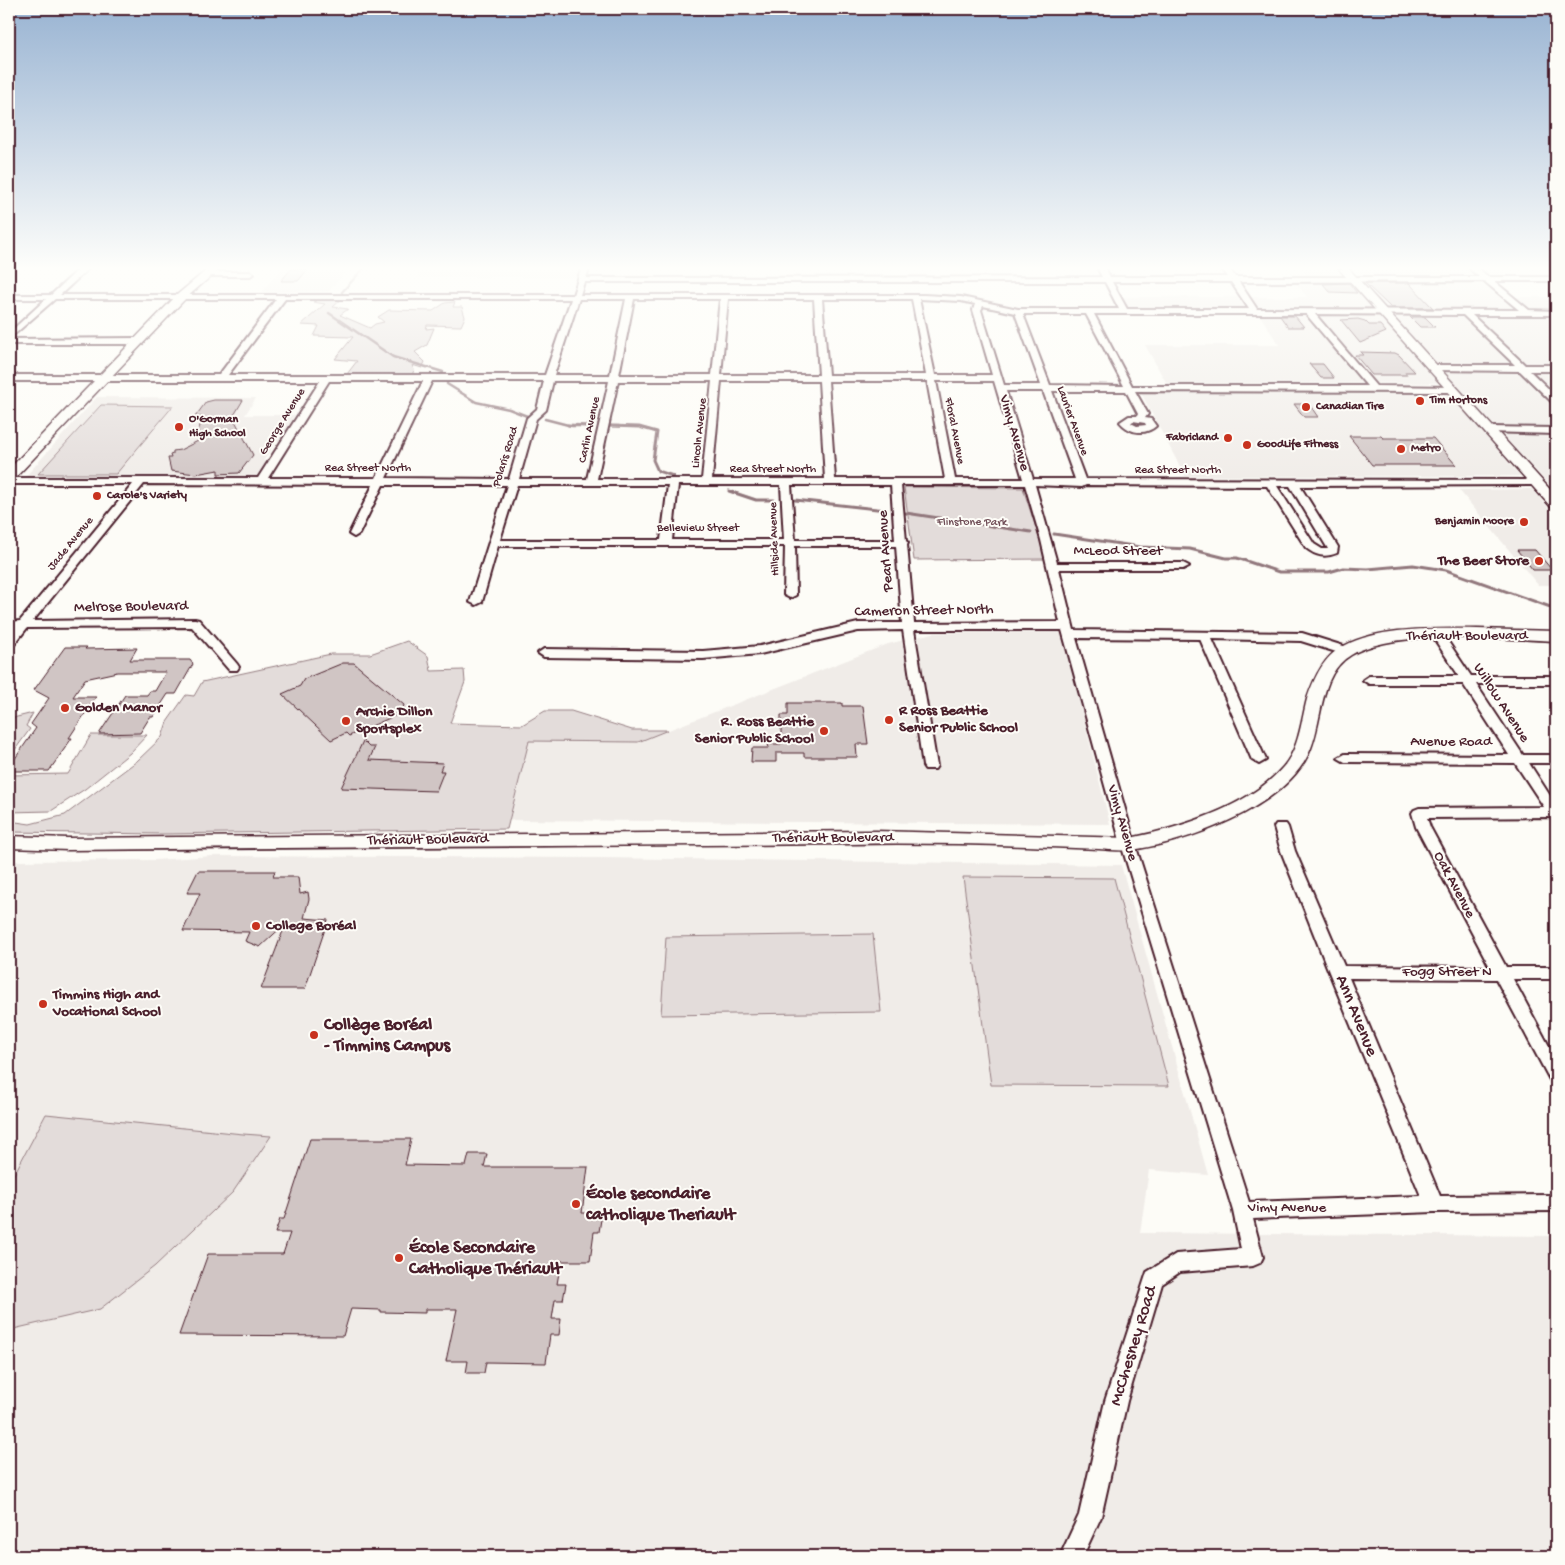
<svg xmlns="http://www.w3.org/2000/svg" width="1565" height="1565" font-family="'Gochi Hand',sans-serif">
<style>
.built{fill:#f0ece8}
.green{fill:#e3dcda;stroke:#967e82}
.lines{fill:none;stroke-linecap:round;stroke-linejoin:round}
.stream-far1{stroke:#91777b;stroke-width:2.5}
.stream{stroke:#91777b;stroke-width:3}
.building{fill:#d0c5c4;stroke:#4a1f2b}
.minor-casing{stroke:#4a1f2b;stroke-width:4}
.major-casing{stroke:#4a1f2b;stroke-width:3}
.minor{fill:#fdfcf7;fill-rule:evenodd}
.major{fill:#fdfcf7;fill-rule:evenodd}
.poi-dot{fill:#c8321e;stroke:#fdfcf7;stroke-width:2}
.labels{text-anchor:middle;dominant-baseline:central;stroke-width:4;stroke-linejoin:round;paint-order:stroke}
.far-poi-label{font-size:12px;font-weight:bold;fill:#4a1f2b;stroke:#fdfcf7;text-anchor:start}
.far-street-label{font-size:12px;fill:#4a1f2b;stroke:#fdfcf7}
.far-park-label{font-size:12px;fill:#704e57;stroke:#fdfcf7}
.street-label{font-size:15px;fill:#4a1f2b;stroke:#fdfcf7}
.poi-label{font-size:15px;font-weight:bold;fill:#4a1f2b;stroke:#fdfcf7;text-anchor:start}
.near-street-label{font-size:18px;fill:#4a1f2b;stroke:#fdfcf7}
.near-poi-label{font-size:18px;font-weight:bold;fill:#4a1f2b;stroke:#fdfcf7;text-anchor:start}
</style>
<rect width="100%" height="100%" fill="#fdfcf7"/>
<filter id="ink" filterUnits="userSpaceOnUse"><feTurbulence type="fractalNoise" baseFrequency=".02" numOctaves="2"/><feDisplacementMap in="SourceGraphic" scale="10" xChannelSelector="R" yChannelSelector="G"/><feConvolveMatrix kernelMatrix="1 2 1 2 8 2 1 2 1" color-interpolation-filters="sRGB"/></filter>
<g filter="url(#ink)">
<path class="built" d="M281,269H343L344,274L329,291L262,292Z
M421,269H582L580,277H416Z
M1302,269H1338L1441,383L1167,384L1145,345H1279L1259,314L1132,315L1123,297H1307L1291,277H1308Z
M1349,269H1501L1512,281H1491L1511,297H1556V492Z
M1447,392L1520,476H1185L1141,393Z
M97,397L256,398L245,415H295L281,439L276,442L264,460L265,463L256,477H25Z
M1532,489L1556,517V585H1538L1459,490Z
M1062,632L1110,824L510,820L529,741L638,742L888,644L933,633Z
M213,856L596,858L1121,865L1208,1175L1149,1170L1140,1233L1556,1236V1556H9V861L155,860Z"/>
<path class="green" d="M325,298H343L333,307L348,309L340,315L370,328L375,324L384,322L378,317L389,310L433,311L445,303L455,302L453,307H462L465,317L461,326L427,325L426,329L434,328L427,345L415,352L425,362L422,368L412,365L414,370L412,375L347,374L357,361L335,359L353,337L314,336L319,326L301,325L325,304L313,302Z
M101,405L173,406L116,474H38Z
M904,487L1023,488L1046,559L914,560Z
M407,641L428,656L431,671L464,670L465,682L450,723L522,725L545,711H571L632,730H668L638,742L529,741L507,829L162,834L9,832V821L30,824L65,815L137,761L162,737L167,722L186,695L194,696L202,682L331,654H370Z
M33,713L26,726L30,729L9,758V719Z
M91,735H147L130,753L85,789L51,811L9,812V775L68,774Z
M963,877L1114,878L1169,1086L991,1085Z
M873,934L881,1012L661,1015L666,937Z
M46,1114L243,1134L271,1136L233,1192L155,1266L100,1309L9,1330V1184Z"/>
<g class="lines">
<path class="stream-far1" d="M342,292L363,269
M329,313L393,357L443,372
M447,384L476,402L509,409L527,416
M545,419L572,426H591
M610,426H619"/>
<path class="stream" d="M568,425L591,426
M610,426L639,427L657,432L653,460L658,471L673,476
M729,491L756,500H774
M795,500L886,510
M906,513L1031,532
M1054,534L1140,547L1190,549L1226,558H1237L1279,572H1329L1343,568L1368,569L1413,565L1446,570L1556,609"/>
</g>
<path class="building" d="M291,269H308L298,281H281Z
M1349,283L1357,293L1330,292L1323,284Z
M1365,283H1409L1433,308H1391Z
M1280,316H1295L1304,327H1288Z
M1410,317H1425L1435,327H1420Z
M1358,319L1365,321L1369,325H1380L1386,332L1360,343L1341,320Z
M1360,352L1395,353L1399,355L1415,372H1405L1407,375H1372L1355,355H1363Z
M1309,364H1323L1334,378H1321Z
M214,400H243L233,417L253,455L239,473L218,474V470L196,474L171,471L168,458H171L170,455L173,454V451L180,450L200,440L197,434L203,417H195L206,402Z
M1294,404H1309L1318,417H1304Z
M1349,436H1381L1383,438H1433L1456,465H1372Z
M1517,550H1535L1552,570H1533Z
M65,647H87L85,649L137,648L130,660H190L193,664L176,694H168L153,717H150L140,733L99,734L125,695H147L150,691H155L166,672H117L85,679L73,697H96L69,738H72L49,771H9V764L12,760H14L36,728L31,724L49,698L34,690Z
M343,663H354L404,705L401,713L349,736L346,733L331,740L282,694L300,686L304,679Z
M788,703H842V706H863L868,744H856L857,757H804V753H776V762H751L752,748H769L768,744H781V715H788Z
M363,741L369,747H375L369,760L443,763L440,771H444L436,791L341,788Z
M198,871H275L273,877H298L300,894L308,892L309,899L304,918L328,920L305,989H261L286,923L260,947L245,941L249,932L183,931L200,893H187Z
M310,1139H411L405,1165L466,1166L469,1154H487L484,1167H588L582,1213H602L599,1232H594L590,1261H561L557,1284H566L563,1300H555L552,1319H561L559,1335H550L546,1363L486,1362L484,1373H466L468,1361H446L457,1309H425V1313L381,1312V1310L351,1309L343,1336L179,1335L208,1254H283L290,1233H275L280,1219H284Z"/>
<g class="lines">
<defs>
<path id="minor" d="M79,269H88L60,295H573L581,269H589L586,278L1102,277L1098,269H1106L1110,277H1228L1222,269H1230L1235,277H1479L1470,269H1479L1488,277H1556V281H1494L1529,310L1556,311V315H1472L1525,365H1556V371H1530L1556,396V404L1553,403L1520,371L1432,370L1431,368L1435,365H1515L1463,315L1315,314L1376,386L1456,387V391L1453,392L1135,391L1148,414L1145,418L1151,419L1156,426C1145,436 1129,433 1120,422L1129,416H1137L1138,414L1126,391H1052L1085,479L1537,480L1542,483L1541,485L1300,486L1338,547L1337,553C1325,558 1316,556 1306,548L1267,486L1086,485L1082,487L1035,485L1057,563H1183L1189,566L1183,569H1059L1074,630L1302,633L1350,648L1352,651L1346,655L1301,641L1212,639L1266,760L1259,764L1252,760L1200,639L1076,638L1135,844L1249,1202L1421,1196L1329,972L1281,851L1274,827L1276,824H1286L1288,827L1295,851L1344,966L1490,967L1416,827L1412,813L1414,810L1419,808L1544,807L1515,763L1345,762L1338,758L1345,754L1509,755L1463,684H1369L1363,680L1369,676H1459L1431,634L1433,631H1441L1471,676H1556V684H1476L1523,755H1556V763H1529L1556,805V820L1550,817L1427,818L1430,827L1506,967H1556V979H1513L1556,1059V1082L1550,1080L1496,979L1349,978L1440,1196L1556,1195V1211L1434,1212L1253,1219L1263,1257L1260,1263L1253,1266L1180,1272L1162,1284L1127,1401L1101,1517L1083,1556H1060L1079,1515L1105,1401L1147,1272L1176,1254L1241,1249L1233,1211L1121,844L1062,630H914L937,766L935,769H925L923,766L903,630L858,631L760,654L703,659L544,657L538,653L544,649L703,651L760,646L858,623H902L896,546H795L796,595L790,598L784,595L785,546H498L482,602L476,605L470,602L507,485H383L359,534L354,537L349,534L373,485L144,484L33,621L195,619L199,620L237,664L239,667L237,670H229L192,627L27,628L13,646L9,647V636L15,628H9V622L20,621L133,484H9V478H258L320,381H9V375H219L276,299H55L9,339L138,338L142,341L138,344H9V333L46,299H9V295H51ZM1484,281L1519,310L1257,309L1239,282ZM584,282H1105L1119,309H1018L961,297L924,295H580ZM1112,282H1231L1249,309H1127ZM285,299H571L545,375H228ZM579,299H626L610,375H554ZM634,299H720L712,375H619ZM728,299H814L819,375H721ZM822,299H912L926,375H828ZM919,299L961,301L975,304L973,310L992,375H935ZM983,306L1015,313L1041,385H1004L981,310ZM1023,314H1086L1124,386L1050,385ZM1094,314H1306L1367,386H1132ZM329,381H423L376,478H268ZM432,381H544L537,409L527,418L509,479L386,478ZM553,381H609L587,479H519L536,419L546,410ZM618,381H712L702,479H597ZM721,381H819L825,479H712ZM828,381H927L945,479H835ZM936,381H994L1023,479H955ZM1006,391H1043L1075,479H1033ZM1133,421L1145,423L1146,425L1137,426L1131,423ZM517,485H668L661,540H500ZM678,485H781L784,540H672ZM791,485H891L895,540H795ZM901,485H1025L1041,540L1060,622L914,623L907,545L908,543L906,541ZM1277,486H1290L1328,549H1322L1314,544Z
M206,272H250L254,274L250,276H209L205,274Z
M1490,427L1556,428V434L1487,432V428Z"/>
<path id="major" d="M208,269H219L186,298L14,479L9,480V469L178,294Z
M1339,269H1349L1556,496V508L1551,507Z
M1477,629L1556,631V641C1503,639 1397,628 1351,655C1317,675 1324,724 1308,755C1282,808 1187,843 1131,850C1120,851 1109,850 1099,849C1075,848 1051,847 1027,846C968,844 910,843 851,844C590,846 329,847 68,850L9,848V836L68,838L876,831L1130,838C1180,828 1249,807 1283,767C1299,749 1301,722 1307,699C1313,681 1322,659 1339,649C1375,626 1435,629 1477,629Z"/>
</defs>
<use href="#minor" class="minor-casing"/>
<use href="#major" class="major-casing"/>
<use href="#minor" class="minor"/>
<use href="#major" class="major"/>
</g>
</g>
<linearGradient id="sky" x2="0" y2="1"><stop stop-color="#98b3d2"/><stop offset="0.55" stop-color="#fefefb"/><stop offset="1" stop-color="#fefefb" stop-opacity="0"/></linearGradient>
<rect width="1565" height="488" fill="url(#sky)"/>
<g class="poi-dot">
<circle cx="1420" cy="401" r="5"/>
<circle cx="1306" cy="407" r="5"/>
<circle cx="179" cy="427" r="5"/>
<circle cx="1228" cy="438" r="5"/>
<circle cx="1247" cy="445" r="5"/>
<circle cx="1401" cy="449" r="5"/>
<circle cx="97" cy="496" r="5"/>
<circle cx="1524" cy="522" r="5"/>
<circle cx="1539" cy="561" r="5"/>
<circle cx="65" cy="708" r="5"/>
<circle cx="889" cy="720" r="5"/>
<circle cx="346" cy="721" r="5"/>
<circle cx="824" cy="731" r="5"/>
<circle cx="256" cy="926" r="5"/>
<circle cx="43" cy="1004" r="5"/>
<circle cx="314" cy="1035" r="5"/>
<circle cx="576" cy="1204" r="5"/>
<circle cx="399" cy="1258" r="5"/>
</g>
<g class="labels">
<g class="far-poi-label">
<text x="1430" y="401">Tim Hortons</text>
<text x="1316" y="407">Canadian Tire</text>
<text x="189" y="420">O'Gorman<tspan x="189" dy="14">High School</tspan></text>
<text x="1218" y="438" text-anchor="end">Fabricland</text>
<text x="1257" y="445">GoodLife Fitness</text>
<text x="1411" y="449">Metro</text>
<text x="107" y="496">Carole's Variety</text>
<text x="1514" y="522" text-anchor="end">Benjamin Moore</text>
</g>
<g class="far-street-label">
<text transform="translate(1072 421) rotate(70)">Laurier Avenue</text>
<text transform="translate(283 422) rotate(-58)">George Avenue</text>
<text transform="translate(590 430) rotate(-78)">Carlin Avenue</text>
<text transform="translate(954 431) rotate(79)">Floral Avenue</text>
<text transform="translate(700 433) rotate(-84)">Lincoln Avenue</text>
<text transform="translate(506 457) rotate(-73)">Polaris Road</text>
<text x="368" y="469">Rea Street North</text>
<text x="773" y="470">Rea Street North</text>
<text x="1178" y="471">Rea Street North</text>
<text x="698" y="529">Belleview Street</text>
<text transform="translate(775 539) rotate(-92)">Hillside Avenue</text>
<text transform="translate(71 544) rotate(-51)">Jade Avenue</text>
</g>
<g class="far-park-label">
<text x="972" y="523">Flinstone Park</text>
</g>
<g class="street-label">
<text transform="translate(1014 433) rotate(74)">Vimy Avenue</text>
<text transform="translate(886 551) rotate(-94)">Pearl Avenue</text>
<text x="1118" y="551">McLeod Street</text>
<text transform="translate(131 607) rotate(-1)">Melrose Boulevard</text>
<text transform="translate(924 611) rotate(-1)">Cameron Street North</text>
<text x="1467" y="636">Thériault Boulevard</text>
<text transform="translate(1501 703) rotate(57)">Willow Avenue</text>
<text x="1451" y="742">Avenue Road</text>
<text transform="translate(1122 823) rotate(74)">Vimy Avenue</text>
<text x="833" y="838">Thériault Boulevard</text>
<text transform="translate(428 840) rotate(-1)">Thériault Boulevard</text>
<text transform="translate(1454 885) rotate(62)">Oak Avenue</text>
<text x="1447" y="972">Fogg Street N</text>
<text x="1287" y="1208">Vimy Avenue</text>
</g>
<g class="poi-label">
<text x="1529" y="561" text-anchor="end">The Beer Store</text>
<text x="75" y="708">Golden Manor</text>
<text x="899" y="711">R Ross Beattie<tspan x="899" dy="17">Senior Public School</tspan></text>
<text x="356" y="712">Archie Dillon<tspan x="356" dy="17">Sportsplex</tspan></text>
<text x="814" y="722" text-anchor="end">R. Ross Beattie<tspan x="814" dy="17">Senior Public School</tspan></text>
<text x="266" y="926">College Boréal</text>
<text x="53" y="995">Timmins High and<tspan x="53" dy="17">Vocational School</tspan></text>
</g>
<g class="near-street-label">
<text transform="translate(1356 1016) rotate(68)">Ann Avenue</text>
<text transform="translate(1134 1346) rotate(-73)">McChesney Road</text>
</g>
<g class="near-poi-label">
<text x="324" y="1025">Collège Boréal<tspan x="324" dy="21">- Timmins Campus</tspan></text>
<text x="586" y="1194">École secondaire<tspan x="586" dy="21">catholique Theriault</tspan></text>
<text x="409" y="1248">École Secondaire<tspan x="409" dy="21">Catholique Thériault</tspan></text>
</g>
</g>
<rect width="1565" height="1565" fill="none" stroke="#fdfcf7" stroke-width="30"/>
<rect x="15" y="15" width="1535" height="1535" fill="none" stroke="#4a1f2b" stroke-width="2" filter="url(#ink)"/>
</svg>
